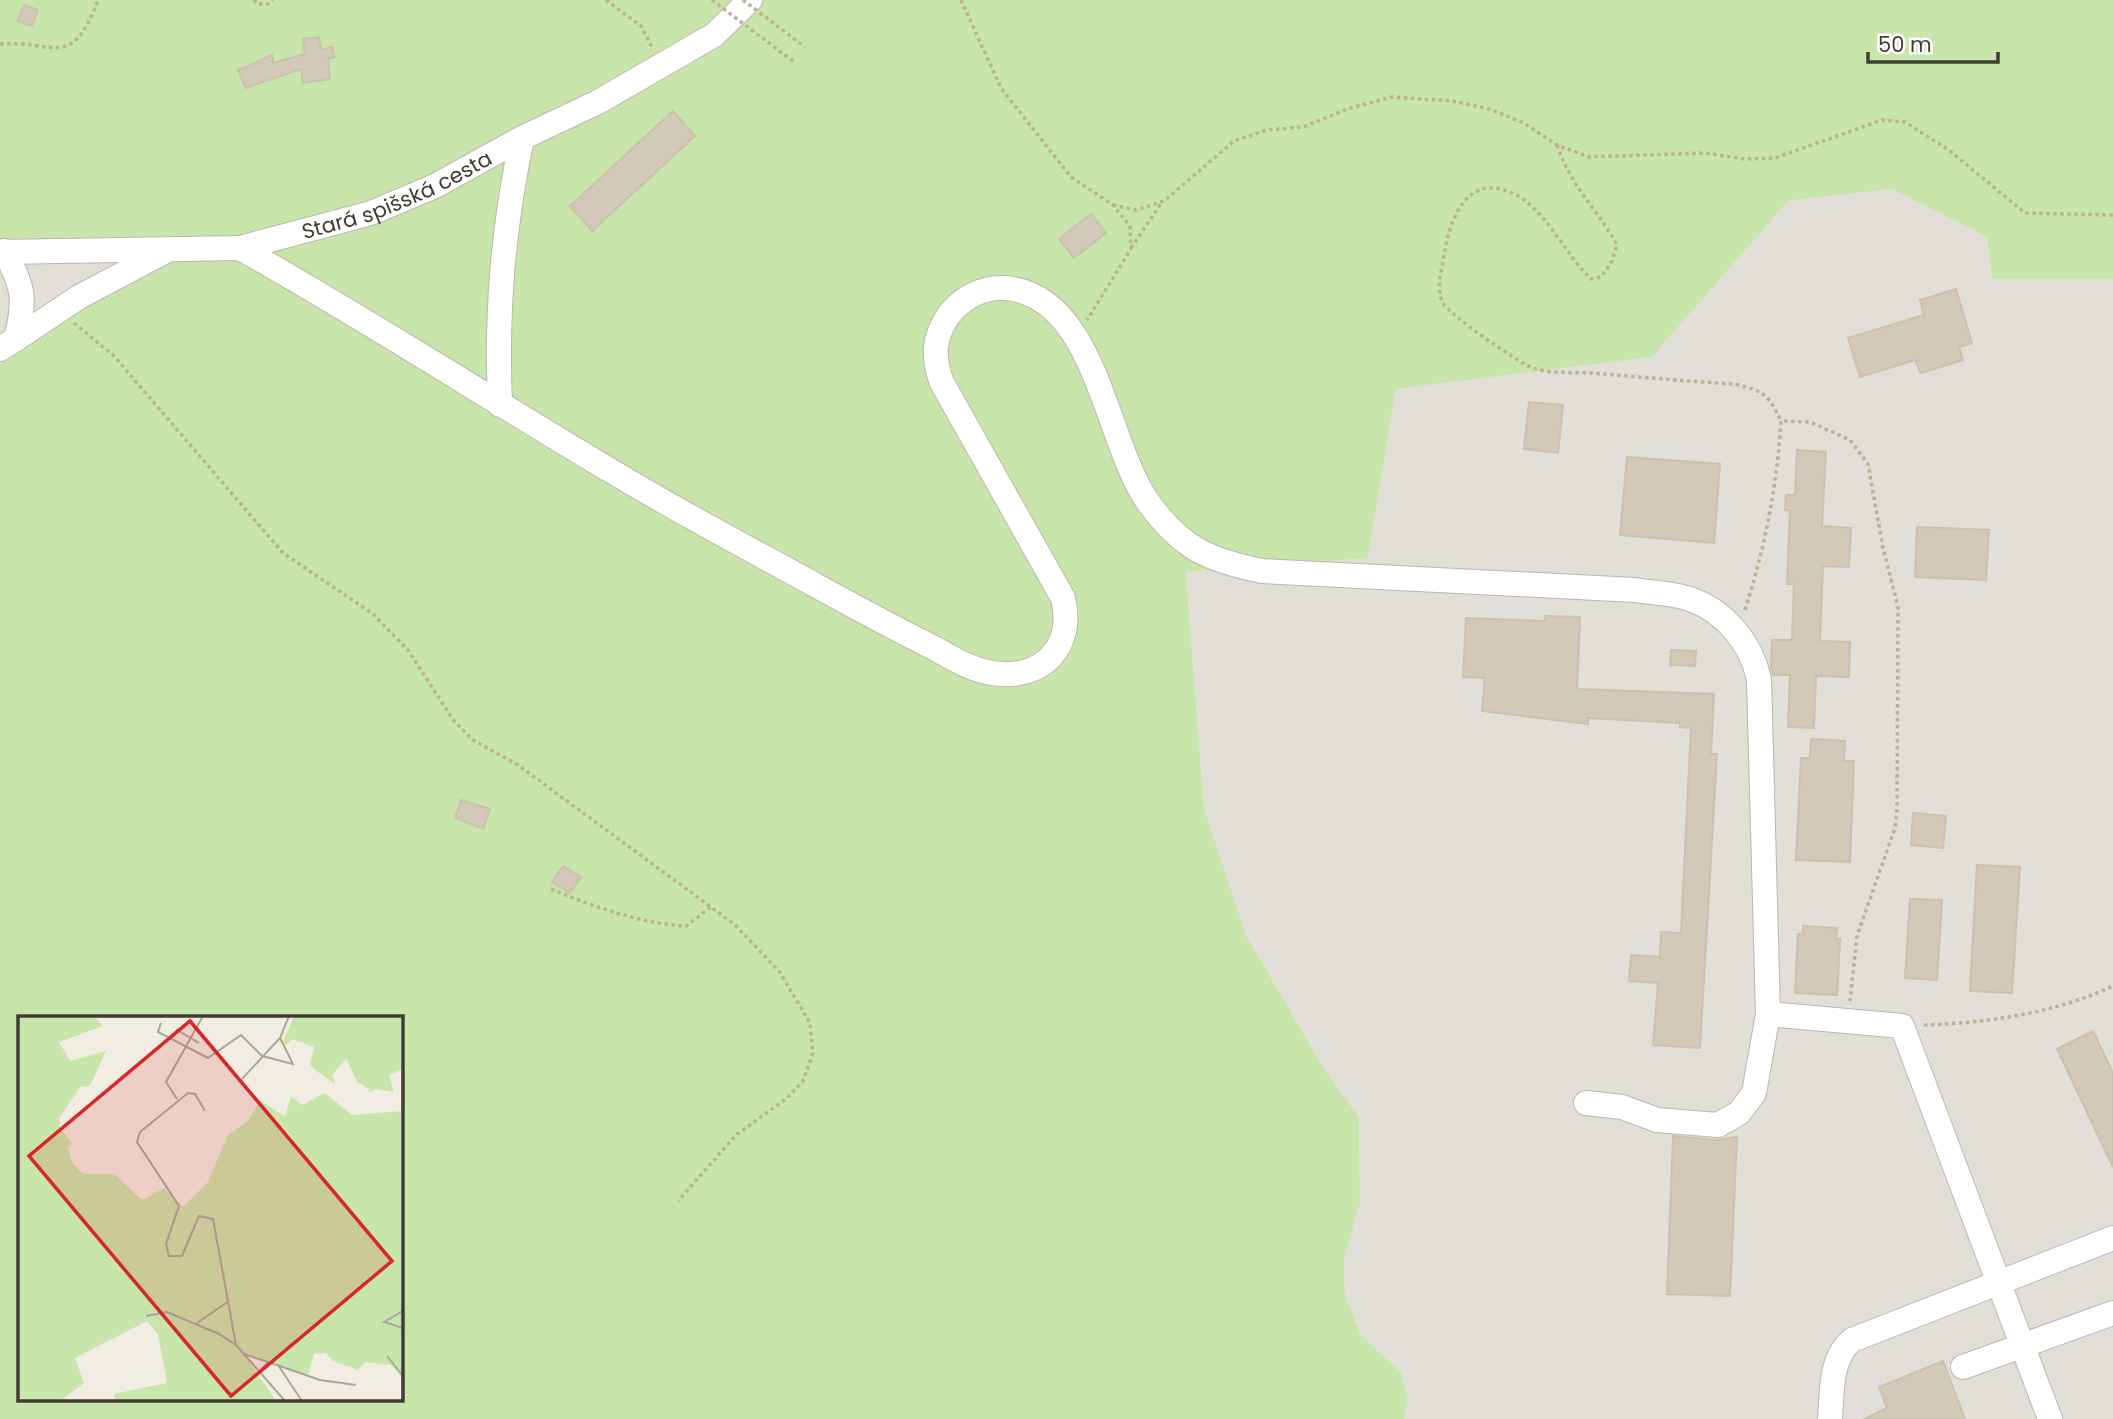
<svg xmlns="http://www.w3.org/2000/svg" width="2113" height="1419" font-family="Poppins,sans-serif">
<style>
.industrial{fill:#e2ded8}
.green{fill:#c8e5ab;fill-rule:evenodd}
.building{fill:#d2c9b8;stroke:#ccc1ac;stroke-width:2}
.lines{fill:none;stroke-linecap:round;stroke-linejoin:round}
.minor-casing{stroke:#bfb8a8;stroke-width:26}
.path{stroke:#bdb197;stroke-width:3.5;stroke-dasharray:3.5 3.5;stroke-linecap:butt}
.minor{stroke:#fff;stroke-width:24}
.path-bridge{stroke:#bdb197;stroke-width:3.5;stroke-dasharray:3.5 3.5;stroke-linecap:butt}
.labels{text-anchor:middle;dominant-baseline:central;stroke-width:7;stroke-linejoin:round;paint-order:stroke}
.street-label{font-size:21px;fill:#423d33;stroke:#fff}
.inset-road{fill:none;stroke:#aba79c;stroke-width:2}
.view{fill:#d62828;fill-opacity:0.15;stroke:#d62828;stroke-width:3.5}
.inset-edge{fill:none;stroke:#423d33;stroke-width:3.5}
</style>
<rect width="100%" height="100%" fill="#f1ede2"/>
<path class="industrial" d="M1891,189L1987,237L1992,279H2113V1419H1404L1408,1398L1401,1372L1361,1336L1345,1294L1344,1259L1360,1202L1359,1117L1323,1067L1246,935L1204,808L1186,572L1368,558L1396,389L1652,357L1788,201Z
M173,248L0,349V252Z"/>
<path class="green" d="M0,0H2113V279H1992L1987,237L1891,189L1788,201L1652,357L1396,389L1368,558L1186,572L1204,808L1246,935L1323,1067L1359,1117L1360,1203L1344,1259L1345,1294L1361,1336L1401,1372L1408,1398L1404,1419H0V349L171,248L0,252ZM19,1018H401V1400H19Z"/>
<path class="building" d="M24,5L38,10L32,26L17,21Z
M319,37L321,50L332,47L335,57L328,59L330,79L303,83L301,69L246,88L238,70L272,55L273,63L305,54L303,39Z
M673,111L695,136L592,231L570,206Z
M1091,214L1106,233L1074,258L1059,239Z
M1956,289L1972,343L1959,347L1963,360L1921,373L1915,360L1860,377L1848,338L1924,315L1920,300Z
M1529,402L1563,405L1558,453L1524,449Z
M1797,450L1826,452L1822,526L1851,528L1849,567L1823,566L1820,641L1850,642L1849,677L1816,676L1814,728L1788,727L1790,675H1773L1771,668L1772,640H1792L1794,584H1787L1790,511L1785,510L1786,495H1795Z
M1627,457L1720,464L1714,543L1620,535Z
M1917,527L1989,530L1986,580L1915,577Z
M1545,616L1580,617L1577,689L1714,694L1711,754H1717L1700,1048L1653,1045L1658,983L1629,981L1631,955L1660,957L1661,932L1681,933L1691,728L1680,727V723L1588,718V724L1482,711L1485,678L1463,677L1466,618L1545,621Z
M1671,650L1696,651L1695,666L1670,665Z
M1811,739L1845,741L1844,761H1854L1850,862L1796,860L1801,758H1810Z
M461,800L490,809L483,829L455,818Z
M1913,813L1946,816L1943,848L1911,845Z
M1977,865L2020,867L2012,993L1970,991Z
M563,866L581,877L570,893L552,882Z
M1910,899L1942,900L1937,980L1905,978Z
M1803,926L1837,928L1836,939H1840L1837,995L1795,993L1798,934H1803Z
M2093,1031L2113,1073V1167L2057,1049Z
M1673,1136L1717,1140L1737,1137L1730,1296L1667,1294Z
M1943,1361L1965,1419H1864L1887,1408L1879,1387Z"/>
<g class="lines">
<defs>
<g id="minor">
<path d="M240,248C366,319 488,398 613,472C679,512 748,548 817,586C855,607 894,628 934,648C952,658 971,670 992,673C1042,681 1075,647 1063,598L941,381C933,355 933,339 948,316C960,299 982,287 1003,288C1096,292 1105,442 1148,502C1181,548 1208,560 1262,571L1635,590C1653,593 1673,593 1690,599C1725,611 1752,644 1759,680L1768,1014L1754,1093L1739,1113L1718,1125L1657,1120L1622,1107L1586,1103"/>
<path id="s1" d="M0,252L240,248L371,213L435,186L522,138L598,102L714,35L750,0"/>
<path d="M16,339L79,297L166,251"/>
<path d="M0,349L16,339C26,300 24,286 4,251"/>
<path d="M500,405C496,311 503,229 522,138"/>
<path d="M1768,1014L1902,1026L2050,1419"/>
<path d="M1963,1367L2113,1313"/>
<path d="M1830,1419C1832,1392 1830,1358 1852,1340L2113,1238"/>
</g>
</defs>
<use href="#minor" class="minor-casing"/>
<path class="path" d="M254,0L257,4H268L273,0
M606,0L641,26L653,49
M961,0L1001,88L1071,177L1113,205L1130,226L1131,249L1087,320
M0,44C53,39 71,73 98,0
M1557,145C1572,189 1597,208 1617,245L1612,261L1601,277L1591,279C1565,255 1545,207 1512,193C1463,171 1448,226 1443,261C1441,275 1436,290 1443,303C1449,315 1519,363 1533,368C1550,374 1573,372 1591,373C1639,377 1687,381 1735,384C1764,391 1768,394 1781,421
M1113,205L1136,210L1164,201L1234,141L1267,130L1303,127L1347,109L1392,97L1453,101L1489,109L1524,123L1557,145L1589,157L1704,153L1745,159L1775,158L1882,120L1905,122L1950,151L2025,213L2113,215
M1131,248L1162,202
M74,323L114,356L283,553L373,614L408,650L454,721L473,740L518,765L734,924L779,971L810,1023L813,1053L803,1081L786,1099L736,1135L678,1201
M1745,610C1765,547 1777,487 1781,421L1810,422L1850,440L1868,464L1883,548L1898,607L1897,810L1895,828L1857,936L1850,1001
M551,889C595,907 638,923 686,926L711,907
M1924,1025C1988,1023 2055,1013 2113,986"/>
<use href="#minor" class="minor"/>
<path class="path-bridge" d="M712,0L794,62
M743,0L805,47"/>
</g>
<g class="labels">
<g class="street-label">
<text stroke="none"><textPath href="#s1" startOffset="406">Stará spišská cesta</textPath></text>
</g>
</g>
<g transform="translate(18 1016)">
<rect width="385" height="385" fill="#f1ede2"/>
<path d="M0,0H76L85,10L41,26L52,45L88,35L72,70L62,71L42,101V112L54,127L50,132L54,147L65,158H96L124,184L146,172L165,191L190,166L210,119L231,104L242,84L267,101L273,80L284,89L307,77L334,99L385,95V362L373,349L347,346L340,354L315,345L308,337L296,338L290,359L226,338L258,385H97L96,378L149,367L140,318L129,305L57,342L66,367L42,385H0ZM276,0H385V53L371,59L376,76L358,73L350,77L352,73L340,67L328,43L314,59L317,68L297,54L292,49L296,31L275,23L268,29L265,26Z" fill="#c8e5ab"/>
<path class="inset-road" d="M143,7L140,16L190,42L223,19L244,40L275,48L262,22M152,22L159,14L181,27M224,63L262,22L271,0M159,83L148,66L185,0M187,95L177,78L170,77L122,116L119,126L161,190L148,228L151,240H164L181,200L195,203L218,329M385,295L366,306L385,312M128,300L149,296L201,318L218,329L267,385M179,307L211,285M226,338L250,346M369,340L385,360M260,349L284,385M241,356L250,346L302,364L338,369"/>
<path class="view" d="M172,5L374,245L213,380L11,140Z"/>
<rect width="385" height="385" class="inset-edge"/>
</g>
<path d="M1868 52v10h130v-10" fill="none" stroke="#423d33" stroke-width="3.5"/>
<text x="1878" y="52" font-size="21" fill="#423d33" stroke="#ffffff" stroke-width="5" paint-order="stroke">50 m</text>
</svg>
